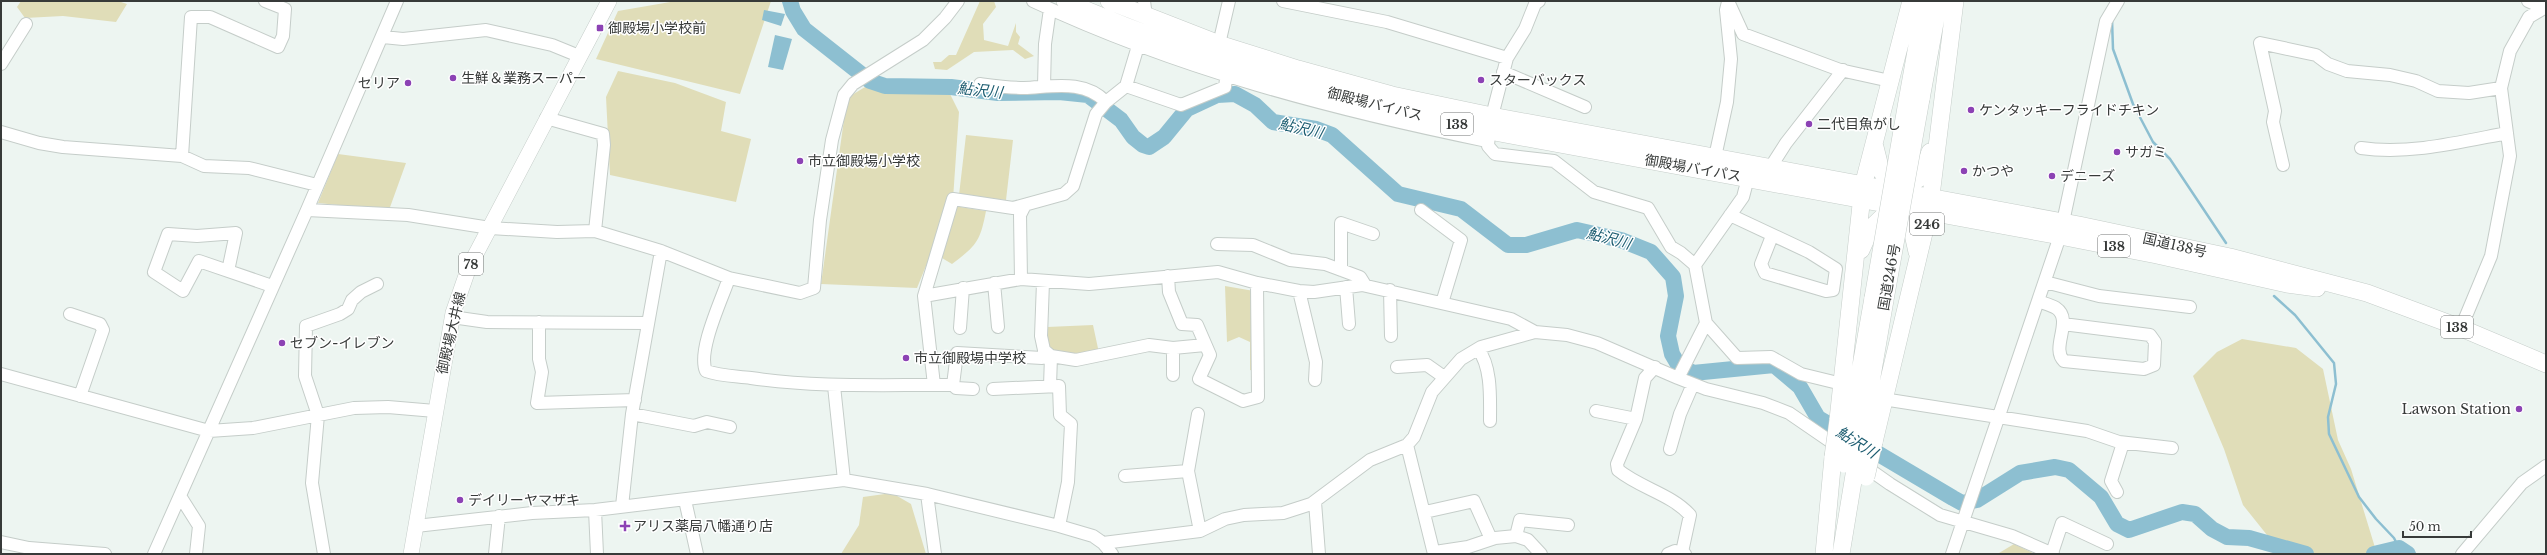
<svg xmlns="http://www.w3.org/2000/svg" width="2547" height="555" font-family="'Libre Baskerville','Noto Sans JP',serif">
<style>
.green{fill:#e0ddb8}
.water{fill:#8dbfd1}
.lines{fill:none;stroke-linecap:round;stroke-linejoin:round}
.stream{stroke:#8dbfd1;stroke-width:2.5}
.river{stroke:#8dbfd1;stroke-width:16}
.minor-casing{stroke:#c5cdc9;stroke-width:14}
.major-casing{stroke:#c5cdc9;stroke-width:16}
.highway-casing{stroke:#c5cdc9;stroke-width:18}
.minor{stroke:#fff;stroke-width:12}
.major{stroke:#fff;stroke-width:15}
.highway{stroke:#fff;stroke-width:17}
.highway-bridge-casing{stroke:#c5cdc9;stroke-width:18;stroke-linecap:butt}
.highway-bridge{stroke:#fff;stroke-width:17}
.poi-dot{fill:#8c42b4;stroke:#fff;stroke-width:1.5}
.labels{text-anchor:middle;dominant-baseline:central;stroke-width:3;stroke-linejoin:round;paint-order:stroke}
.shield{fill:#fff;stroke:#737574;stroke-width:1}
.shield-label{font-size:13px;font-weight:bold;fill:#373a39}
.poi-label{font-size:14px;fill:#373a39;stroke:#fff;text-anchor:start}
.street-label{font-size:14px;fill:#373a39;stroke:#fff}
.water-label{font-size:15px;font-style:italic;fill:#1d5d71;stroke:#fff}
</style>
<rect width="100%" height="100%" fill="#edf5f1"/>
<path class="green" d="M21,1H118L127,4L116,22L63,16L25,18L17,7Z
M676,1H771L740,94L596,59L618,11Z
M980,1H994L996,7L983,24L984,40L1008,46L1016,23V32L1020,37L1018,44L1034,56L1025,59L1013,50L974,52L947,70L935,69L933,62H941L949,55H956Z
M618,71L675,83L726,102L721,131L751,139L736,202L610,175L606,97Z
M865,87L949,92L959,112L953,199L917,288L821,284L847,98Z
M966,135L1013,140L1006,200L959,195Z
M338,154L406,163L389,210L318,203Z
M954,206L986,211C980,242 977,245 952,264L942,258Z
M1225,286L1254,291L1255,371L1250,370V342L1239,337L1227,342Z
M1093,325L1099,353L1073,357L1044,350L1047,327Z
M2242,339L2296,348L2323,369L2338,440L2351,469L2377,554H2274L2275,545L2243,505L2224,449L2193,376L2217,352Z
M892,493L911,504L926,554H841L859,525L863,497Z
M2014,544L2035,554L1999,553Z"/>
<path class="water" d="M764,10L785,14L781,26L762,20Z
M775,35L792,39L783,70L768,67Z"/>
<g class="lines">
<path class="stream" d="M2112,20L2113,49L2133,104L2153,142L2170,159L2226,243
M2274,296L2295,315L2334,363L2336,384L2328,417L2329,434L2359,497L2376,519L2394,538L2399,548"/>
<path class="river" d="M790,1L793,11L804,29L870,81L885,86L951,87L998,93L1059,92L1088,95L1121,120L1133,137L1143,145L1149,147L1164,137L1187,109L1217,95L1235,94L1255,105L1273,122L1316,129L1332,135L1398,194L1461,209L1508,245H1526L1577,230L1621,240L1651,252L1673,277L1676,296L1668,336L1672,354L1679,366L1693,373L1774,365L1800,387L1818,418L1953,498L1962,503L1977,500L2020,473L2055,467L2069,470L2101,497L2117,524L2129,530L2182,512L2195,514L2212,529L2227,537L2249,538L2306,554
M2374,554L2399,548L2408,554"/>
<defs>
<path id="minor" d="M1033,1C1178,69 1331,109 1487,141
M1144,1L1146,16
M1283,1L1387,22L1507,58
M1728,1L1743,34L1840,70L1890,81
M2528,1L2544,8
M383,37L403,39L486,30L552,45L579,56
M1219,44L1229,1
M1,64L26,24
M1503,72L1585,107
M980,84C995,86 1009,88 1024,88C1052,87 1084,79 1106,102
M1044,86L1045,44L1050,9
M1126,86L1181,105L1225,87L1227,71
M1492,116L1507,58L1525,29L1535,4L1539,1
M546,118L603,134L604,145L595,231
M1,132L39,143L63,147L182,156L204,166L249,168L317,185
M1489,134L1488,146L1495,154L1554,161L1594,192L1648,208L1671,247L1681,253L1695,265
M2361,148C2409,155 2460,142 2507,133
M182,156L191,17H210L278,47L283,36L285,9L265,1
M1715,157L1727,102L1731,59L1726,10L1728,2
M2283,165L2273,122L2275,111L2260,43L2316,55L2328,64L2347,71L2390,75L2416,81L2438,91L2469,93L2501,88
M1770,168L1786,143L1843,70
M307,210L408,215L490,228L557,232L595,231L661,251L729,278L800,293L814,288L820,220L832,140L844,95L853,84L923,40L945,18L958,1
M1421,210L1461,240L1442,303
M1730,215L1809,252L1836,269L1833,290L1826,291L1765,273L1761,264L1772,236
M1217,244L1253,245L1290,260L1325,264L1360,277L1365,285
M1341,270V223L1373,234
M228,271L236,233L197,236L168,234L154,272L183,291L199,261L272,286
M1168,276L1169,292L1182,324L1197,325L1210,355L1199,379L1243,401L1258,397L1257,283
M729,278C722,299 697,351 706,371C720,376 736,376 751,378C812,387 872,385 934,385L924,296L953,199L1013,208L1064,194L1073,186L1096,114L1106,102L1126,86L1138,46
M1021,279L1020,215L1024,207
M1043,282L1041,336L1044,350L1051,356L1076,360L1149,345L1173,348L1205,345
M2045,282L2099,296L2190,307
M994,283L998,327
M1346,287L1349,324
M1390,290L1391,336
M1299,291L1316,362L1315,380
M924,296L1021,279L1089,284L1218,272L1257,283L1299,291L1314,292L1362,285L1511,319L1535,332
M2038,301C2043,303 2051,305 2056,308C2074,320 2050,348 2064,361L2144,369L2154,365L2155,342L2150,335L2063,324
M70,314L100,324L103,330L80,396
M452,317L487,322L648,323
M539,322V359L542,372L537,403L635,400
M1706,323L1737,358L1771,357L1801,374L1842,384
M960,328L963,288
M2461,328L2491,256L2510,156L2501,88L2510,51L2529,17L2546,7
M1478,349C1492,367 1490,399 1490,421
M1397,367L1427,365L1444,377
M1655,367L1645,378L1636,419L1617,464L1618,470C1640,488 1671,494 1690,515L1682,552
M1,374L209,431L253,428L354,408L388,407L435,411
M1173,375V348
M1678,378L1706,323L1695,265L1743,197L1748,178
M934,385H953L957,353L1042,358L1051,356L1050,386
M953,385L956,388L973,389
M834,386L844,480
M993,389L1059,386L1060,415L1071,424L1068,482L1059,526
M1883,399L2087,431L2119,442L2172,448
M1596,411L1636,419
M632,414L694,426L707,422L730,427
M1198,414L1188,471L1200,531
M1407,445L1434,554
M1670,449L1680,414L1693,384
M1863,465L1890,484L1940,515L2012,536L2053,554
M1125,476L1188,471
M2117,492L2111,481L2123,443
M927,494L935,554
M180,496L199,526L196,554
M685,500L697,554
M1315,502L1319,554
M622,506L632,414L661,251
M595,510L597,554
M1425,512L1474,501L1491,539
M416,526L532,513L595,510L844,480L927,494L1059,526L1093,536L1103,543L1112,554
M1516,536L1520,520L1568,525
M1,542L29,548L105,554
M1103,543L1200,531L1225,519L1244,515L1283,513L1311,504L1370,460L1407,445L1414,437L1432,392L1461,359L1481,347L1535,332L1567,335L1597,343L1678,378L1706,389L1763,403L1789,413L1840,448
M1435,552L1468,547L1495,538L1516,536L1528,540L1541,554
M2052,553L2062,523L2107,544
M154,554L307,210L397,1
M324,554L312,483L318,415L305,376L306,326L340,314L348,309L352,300L361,292L377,284
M495,554L499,516
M1668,554L1675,551L1685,554
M1952,554L2060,236L2106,21L2118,1
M2462,554L2522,483L2546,466"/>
<path id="major" d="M411,554L453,313L469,267L609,1"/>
<path id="highway" d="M1065,1C1204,62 1342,99 1489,131L2060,236L2157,255L2287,284L2317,288
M1109,1L1219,44L1298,69L1392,95L1492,116L2079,225L2230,257L2367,293L2461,328L2546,364
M1908,96L1925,1
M1921,99L1939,1
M1875,147L1881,171L1899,195
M1896,194L1921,177L1930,152
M1894,203L1911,225L1917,252
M1861,250L1871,228L1896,204
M1838,420L1863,186L1911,1
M1850,428L1873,298
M1862,435L1885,300
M1874,442L1929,212L1955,1
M1824,554L1833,457
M1841,554L1855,469"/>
</defs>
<use href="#minor" class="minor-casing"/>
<use href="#major" class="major-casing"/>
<use href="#highway" class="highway-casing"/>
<use href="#minor" class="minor"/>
<use href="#major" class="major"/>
<use href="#highway" class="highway"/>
<defs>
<path id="highway-bridge" d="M1873,298L1908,96
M1885,300L1921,99
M1833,457L1838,420
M1844,464L1850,428
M1855,469L1862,435
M1866,477L1874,442"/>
</defs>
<use href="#highway-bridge" class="highway-bridge-casing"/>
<use href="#highway-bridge" class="highway-bridge"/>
</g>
<g class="poi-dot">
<rect x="596" y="24" width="8" height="8" rx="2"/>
<circle cx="453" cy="78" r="4"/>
<circle cx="1481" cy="80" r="4"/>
<circle cx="408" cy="83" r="4"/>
<circle cx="1971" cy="110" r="4"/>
<circle cx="1809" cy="124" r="4"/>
<circle cx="2117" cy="152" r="4"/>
<circle cx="800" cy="161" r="4"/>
<circle cx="1964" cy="171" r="4"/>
<circle cx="2052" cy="176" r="4"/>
<circle cx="282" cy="343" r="4"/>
<circle cx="906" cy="358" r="4"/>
<circle cx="2519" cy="409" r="4"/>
<circle cx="460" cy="500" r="4"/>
<path d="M623 520h4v4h4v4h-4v4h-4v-4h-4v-4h4z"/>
</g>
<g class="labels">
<g class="shield">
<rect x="1441" y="113" width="32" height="22" rx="3"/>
<rect x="1910" y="213" width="34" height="22" rx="3"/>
<rect x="2098" y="235" width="32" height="22" rx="3"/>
<rect x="459" y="253" width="24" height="22" rx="3"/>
<rect x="2441" y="316" width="32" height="22" rx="3"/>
</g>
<g class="shield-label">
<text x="1457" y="124">138</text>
<text x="1927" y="224">246</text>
<text x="2114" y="246">138</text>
<text x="471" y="264">78</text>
<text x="2457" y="327">138</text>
</g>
<g class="poi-label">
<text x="608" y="28">御殿場小学校前</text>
<text x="461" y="78">生鮮＆業務スーパー</text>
<text x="1489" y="80">スターバックス</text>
<text x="400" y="83" text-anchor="end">セリア</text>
<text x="1979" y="110">ケンタッキーフライドチキン</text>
<text x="1817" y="124">二代目魚がし</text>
<text x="2125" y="152">サガミ</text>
<text x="808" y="161">市立御殿場小学校</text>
<text x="1972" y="171">かつや</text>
<text x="2060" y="176">デニーズ</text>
<text x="290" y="343">セブン-イレブン</text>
<text x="914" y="358">市立御殿場中学校</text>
<text x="2511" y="409" text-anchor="end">Lawson Station</text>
<text x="468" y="500">デイリーヤマザキ</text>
<text x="633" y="526">アリス薬局八幡通り店</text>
</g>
<g class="street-label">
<text transform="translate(1375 104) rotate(14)">御殿場バイパス</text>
<text transform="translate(1693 168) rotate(10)">御殿場バイパス</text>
<text transform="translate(2175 245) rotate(13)">国道138号</text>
<text transform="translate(1889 277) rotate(-80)">国道246号</text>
<text transform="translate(451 333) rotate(-77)">御殿場大井線</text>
</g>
<g class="water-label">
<text transform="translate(980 90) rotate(6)">鮎沢川</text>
<text transform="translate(1301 128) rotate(13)">鮎沢川</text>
<text transform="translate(1609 238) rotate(15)">鮎沢川</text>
<text transform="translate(1857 442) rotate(32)">鮎沢川</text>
</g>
</g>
<rect width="2547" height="555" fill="none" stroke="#373a39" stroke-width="4"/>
<path d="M2403 531v6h68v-6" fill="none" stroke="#373a39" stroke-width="2"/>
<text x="2409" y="531" font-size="12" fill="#373a39" stroke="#ffffff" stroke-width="3" paint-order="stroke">50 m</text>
</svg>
